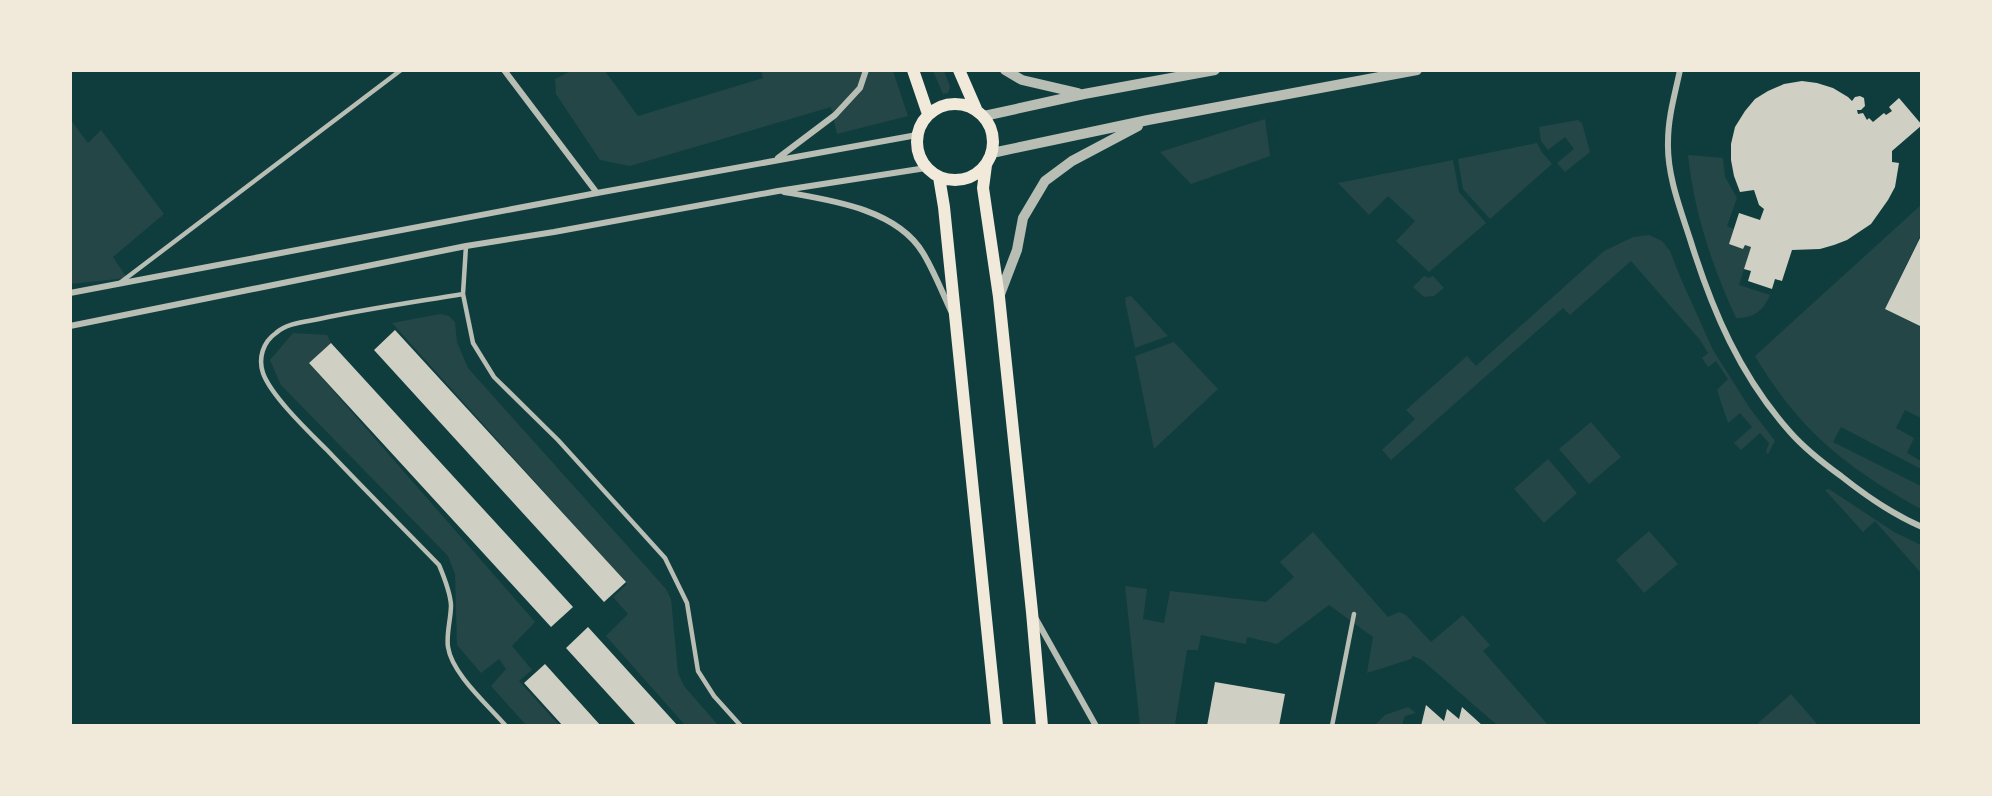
<svg xmlns="http://www.w3.org/2000/svg" width="1992" height="796" font-family="Figtree,sans-serif">
<style>
.green{fill:#244646}
.building{fill:#cfcfc3}
.lines{fill:none;stroke-linecap:round;stroke-linejoin:round}
.service{stroke:#b8beb3;stroke-width:4.5}
.minor{stroke:#b8beb3;stroke-width:6}
.tertiary{stroke:#b8beb3;stroke-width:10}
.secondary{stroke:#f1e9da;stroke-width:12}
</style>
<rect width="100%" height="100%" fill="#0f3d3e"/>
<path class="green" d="M571,71H605L638,116L763,78L761,71H893L908,116L837,134L831,107L630,166L600,160L556,94L555,79Z
M933,71H944L950,87L948,93L943,94Z
M70,119L88,143L101,130L164,214L113,257L127,278L71,284Z
M1265,119L1270,156L1191,184L1160,152Z
M1578,120L1582,123L1590,152L1565,172L1557,163L1574,149L1565,137L1548,150L1541,141L1539,127Z
M1537,143L1541,151L1552,164L1490,219L1463,189L1458,159Z
M1688,155L1723,158L1725,177L1737,198L1727,226L1734,229L1729,244L1743,249L1745,245L1751,247L1739,285L1770,295C1763,311 1754,318 1736,318C1712,266 1694,212 1688,155Z
M1453,160L1459,192L1486,223L1429,272L1396,241L1415,221L1388,196L1369,215L1338,183Z
M1921,205V234L1885,309L1921,327V418L1905,410L1896,428L1914,438L1907,453L1921,461V469L1841,427L1833,442L1921,486V509C1877,485 1831,455 1798,416C1781,397 1768,377 1755,356Z
M1649,235L1662,241L1670,251L1681,279L1713,350L1749,407L1775,441L1768,454L1766,452L1769,443L1760,433L1741,450L1734,443L1752,427L1740,413L1728,423L1717,390L1728,379L1716,361L1708,367L1702,358L1708,353L1700,340L1631,261L1570,315L1563,308L1391,460L1382,450L1415,419L1406,410L1467,356L1476,366L1604,251L1633,237Z
M1424,276L1429,278L1433,276L1444,288L1434,296L1424,297L1413,287Z
M1131,296L1168,336L1135,348L1125,301L1126,297Z
M440,314L449,316L455,322L457,342L468,368L666,589L671,599L678,673L684,686L718,725H685L606,636L628,614L613,597L627,584L392,323Z
M293,333L327,335L331,343L309,363L535,622L512,646L532,670L519,681L559,725H526L491,686L506,669L499,659L481,673L457,645L455,574L448,556L281,385L270,360Z
M1174,342L1218,389L1154,449L1135,356Z
M1591,422L1621,457L1589,484L1559,449Z
M1548,459L1577,493L1544,523L1514,489Z
M1829,489L1894,532L1921,545V573L1875,521L1863,532L1825,490Z
M1649,531L1678,564L1644,593L1616,560Z
M1313,532L1388,617L1399,612L1406,615L1431,642L1463,615L1490,645L1483,651L1548,725H1497L1422,660L1413,656L1411,659L1367,673L1373,637L1329,605L1277,644L1247,637L1246,644L1201,635L1198,650H1187L1175,725H1140L1125,586L1147,589L1143,619L1164,623L1170,591L1266,602L1294,577L1280,562Z
M1791,694L1818,725H1760L1758,723Z
M1408,707L1416,713L1405,716L1402,725H1375L1385,715Z"/>
<path class="building" d="M1802,81L1817,83L1833,88L1848,97L1852,101L1855,97L1860,96L1864,98L1865,106L1861,110H1857L1858,114L1863,113L1867,120L1869,118L1873,122L1884,113L1886,115L1892,111L1889,107L1899,98L1922,125L1892,151V162L1899,163L1895,187L1888,200L1871,224L1847,240L1834,245L1820,249L1792,250L1782,281L1775,279L1772,289L1748,281L1751,271L1744,269L1751,247L1745,245L1743,249L1729,244L1739,213L1760,220L1764,209L1759,205L1754,190L1740,192L1734,176L1731,160V144L1735,127L1745,111L1755,99L1768,91L1784,84Z
M1922,234V327L1885,309Z
M395,330L626,582L604,602L374,350Z
M331,343L573,607L551,627L309,363Z
M588,627L678,726H637L566,648Z
M545,664L601,726H563L524,683Z
M1215,682L1285,694L1279,726H1207Z
M1426,705L1444,721L1447,709L1459,719L1462,707L1483,726H1421Z"/>
<g class="lines">
<path class="service" d="M466,246L463,294L473,343L494,377L558,440L665,558L687,603L698,671L714,696L741,726
M121,282L401,70
M463,294C415,302 366,309 319,319C305,322 287,323 276,333C263,342 258,358 263,373C271,396 310,433 327,450C364,489 402,527 439,565C444,577 450,591 451,605C451,619 446,634 448,647C452,674 488,705 506,726
M1332,726L1354,614"/>
<path class="minor" d="M504,70L597,193
M1680,70C1675,94 1668,117 1668,142C1667,175 1680,208 1690,239C1712,310 1740,376 1790,432C1805,449 1823,463 1841,476C1866,496 1892,514 1922,527
M778,158L835,115L860,88L866,70
M784,192C830,200 897,209 923,253C934,271 942,292 951,311
M70,293L597,193L917,135
M70,326L466,246L554,232L778,191L926,168
M1036,619L1096,726"/>
<path class="tertiary" d="M1005,70L1022,80L1078,93
M984,116L1084,94L1215,70
M992,153L1148,120L1417,70
M999,297L1017,250L1023,218L1045,181L1072,161L1138,126"/>
<path class="secondary" d="M913,70L928,114
M959,70L976,109
M917 142a38 38 0 1 1 76 0a38 38 0 1 1-76 0Z
M986,165L983,188L999,297L1032,612L1042,726
M939,177L944,207L997,726"/>
</g>
<rect width="1992" height="796" fill="none" stroke="#f1e9da" stroke-width="144"/>
</svg>
